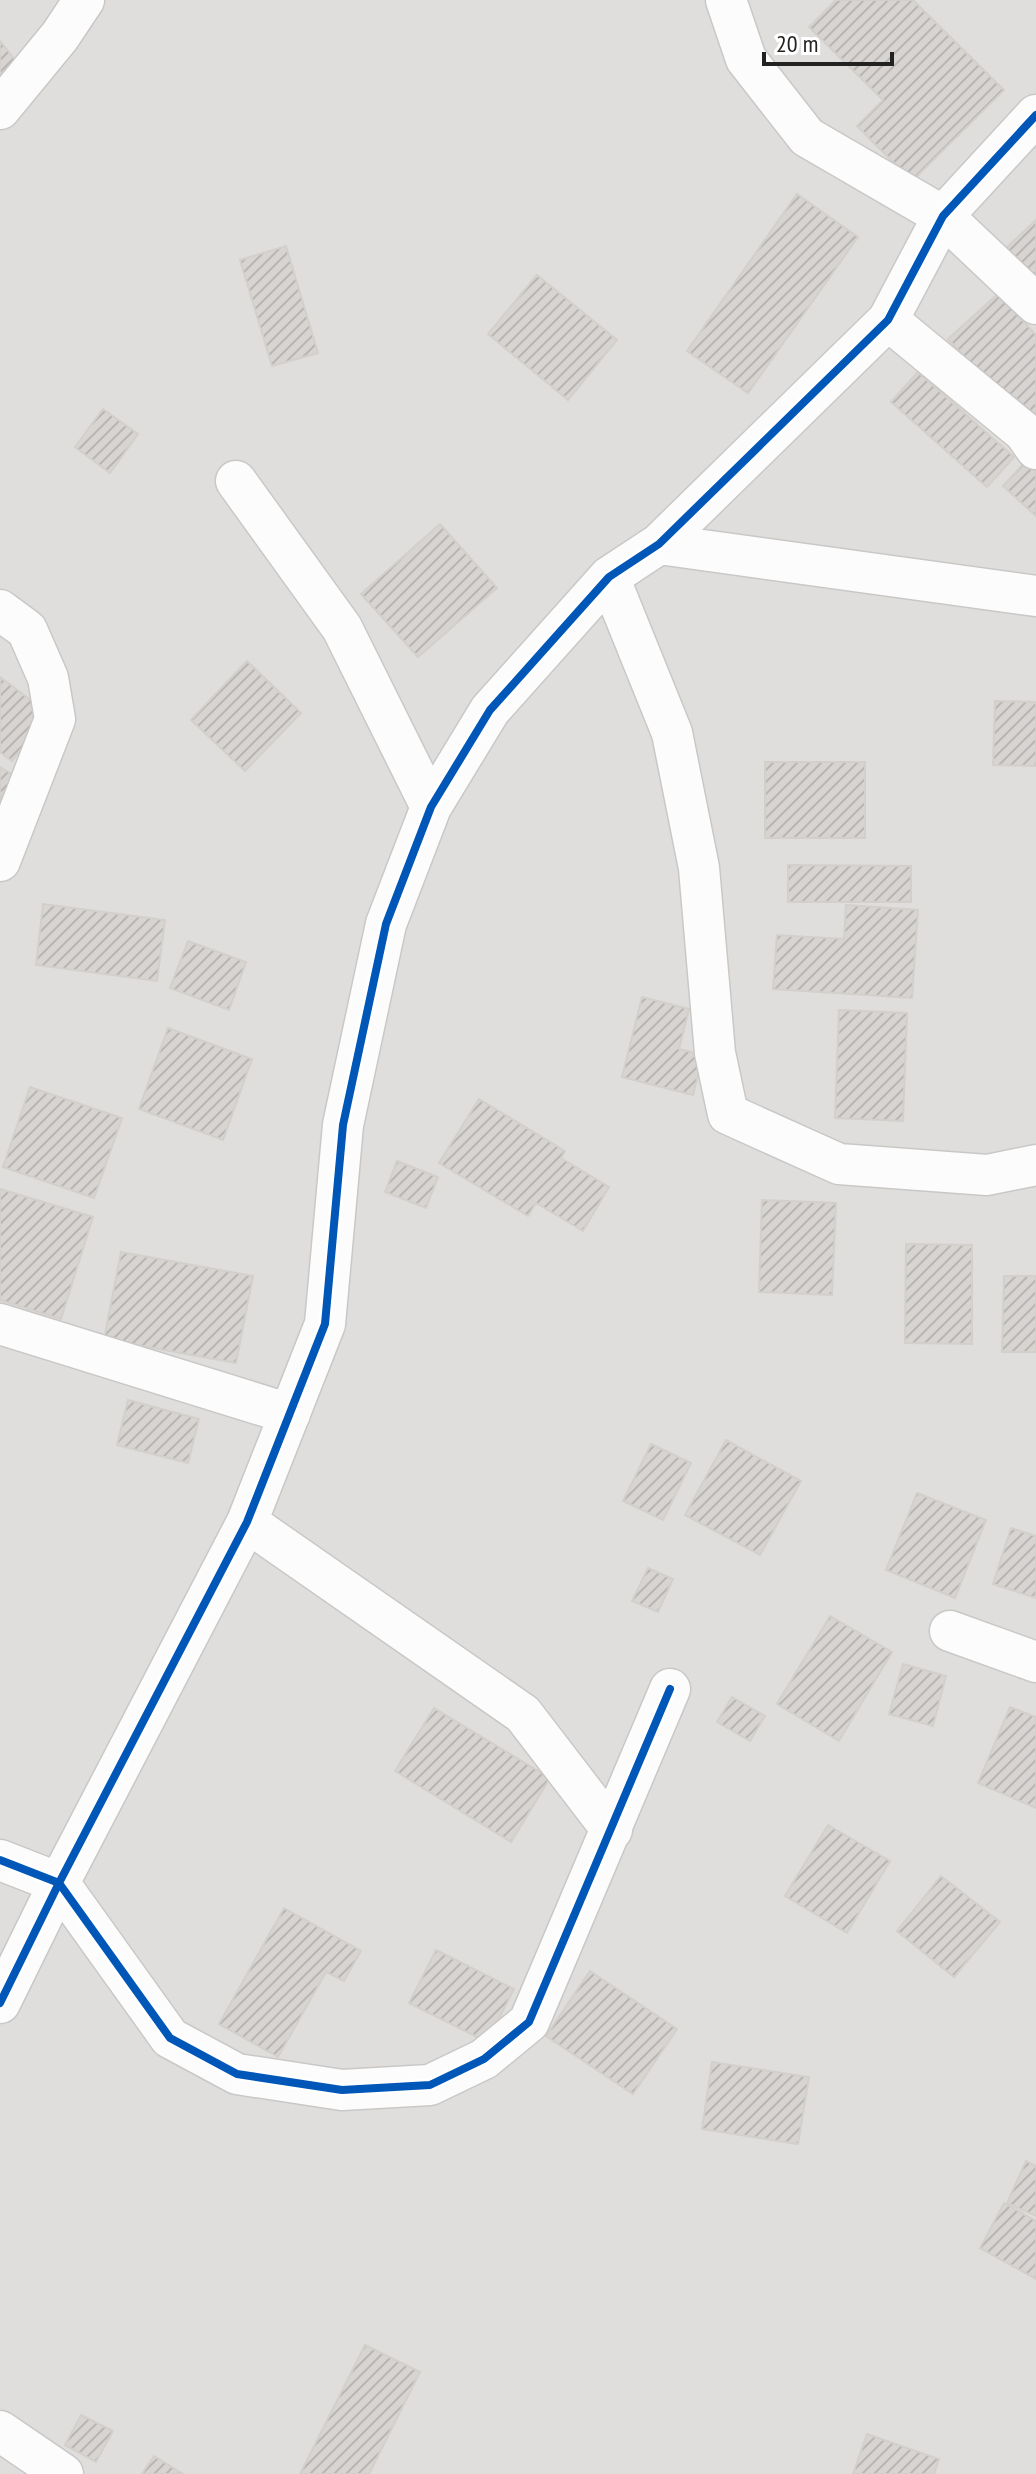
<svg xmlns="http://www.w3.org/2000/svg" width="1036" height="2474" font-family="'PT Sans Narrow',sans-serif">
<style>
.residential{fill:#dfdedc}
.building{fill:url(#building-hatch);stroke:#d3d0cc;stroke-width:2}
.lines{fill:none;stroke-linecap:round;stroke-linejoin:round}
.minor-casing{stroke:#c9c8c7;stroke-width:43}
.minor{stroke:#fdfcfc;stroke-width:40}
.cycleway-casing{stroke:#fff;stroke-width:13}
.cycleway{stroke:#0057b8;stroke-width:8}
</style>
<defs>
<pattern id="building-hatch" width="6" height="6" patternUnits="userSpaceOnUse" patternTransform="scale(2)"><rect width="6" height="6" fill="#d7d4d2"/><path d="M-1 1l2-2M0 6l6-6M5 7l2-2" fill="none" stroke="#b8b6b4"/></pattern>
</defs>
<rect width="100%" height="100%" fill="#f0eeeb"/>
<path class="residential" d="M0,0H1036V2474H0Z"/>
<path class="building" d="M836,0H913L1004,90L912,181L857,126L883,100L809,27Z
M0,41L20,66L0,83Z
M797,194L858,237L748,393L687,351Z
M1036,220V282L1005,249Z
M286,246L318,353L272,366L240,260Z
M537,275L617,340L568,400L488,334Z
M998,294L1036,335V435L948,339Z
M918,372L1014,457L987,487L891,402Z
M103,409L138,434L110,473L75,447Z
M1025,462L1036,471V516L1003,486Z
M440,524L497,588L418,657L361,594Z
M247,661L301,713L245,771L191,720Z
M0,677L48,713L12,761L0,752Z
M995,701L1036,702V766L993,765Z
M765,762H865V838H765Z
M0,767L27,783L17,799L5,792L0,800Z
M788,865L911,866V902H788Z
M43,904L165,920L157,981L36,965Z
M846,905L918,910L912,998L773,989L777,935L844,939Z
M188,941L246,962L229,1010L170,988Z
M642,997L689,1009L679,1049L703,1055L693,1095L622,1077Z
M839,1010L907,1013L903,1121L835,1118Z
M168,1028L252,1059L223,1140L139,1109Z
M30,1087L122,1118L94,1198L3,1167Z
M479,1099L565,1151L561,1158L609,1187L583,1231L536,1203L528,1216L439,1163Z
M397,1161L438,1177L426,1208L385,1192Z
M0,1189L93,1217L61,1319L0,1300Z
M762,1200L836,1203L832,1295L759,1292Z
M906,1244L972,1245V1344L905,1343Z
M121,1252L253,1276L236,1363L104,1339Z
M1004,1276H1036V1352H1002Z
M128,1400L199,1419L188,1463L117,1445Z
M726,1440L801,1481L760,1555L685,1515Z
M651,1444L691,1463L663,1520L623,1501Z
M917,1493L986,1520L955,1598L886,1570Z
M1011,1528L1036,1536V1598L993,1584Z
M648,1568L673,1579L658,1612L632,1601Z
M830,1616L892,1652L839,1741L777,1704Z
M903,1664L946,1676L933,1726L889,1714Z
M732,1697L765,1716L750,1741L717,1722Z
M1010,1707L1036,1717V1808L978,1783Z
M434,1708L550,1778L511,1842L395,1771Z
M828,1825L890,1861L847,1933L785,1896Z
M941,1876L1000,1922L954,1977L897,1931Z
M284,1908L361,1951L344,1981L326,1972L278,2057L219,2024Z
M436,1950L514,1989L487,2042L409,2003Z
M590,1971L677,2029L633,2094L546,2036Z
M712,2062L809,2077L798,2144L702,2129Z
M1026,2161L1036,2166V2216L1007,2203Z
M1004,2203L1036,2221V2279L980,2248Z
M365,2345L420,2372L369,2474H300Z
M81,2415L113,2431L96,2462L65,2445Z
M867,2434L939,2459L934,2474H853Z
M154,2456L183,2474H142Z"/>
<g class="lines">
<defs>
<path id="minor" d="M726,0L746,59L807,137L943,216L1036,304
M0,109L60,36L84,0
M888,320L1024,432L1036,449
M236,481L342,628L431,807
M659,544L1036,596
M609,577L672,733L699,868L715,1053L728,1114L839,1164L987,1175L1036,1165
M0,610L27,630L48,678L55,719L0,861
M0,1324L290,1414
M247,1522L523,1714L612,1830
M950,1631L1036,1662
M0,1860L59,1883L170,2038L237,2074L342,2090L430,2085L484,2059L529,2022L670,1689
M0,2003L59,1883L247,1522L325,1324L343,1125L386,924L431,807L490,710L609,577L659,544L888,320L943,216L1036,115
M0,2431L63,2474"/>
</defs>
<use href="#minor" class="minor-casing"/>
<use href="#minor" class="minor"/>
<defs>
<path id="cycleway" d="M0,1860L59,1883L170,2038L237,2074L342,2090L430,2085L484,2059L529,2022L670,1689
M0,2003L59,1883L247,1522L325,1324L343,1125L386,924L431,807L490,710L609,577L659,544L888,320L943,216L1036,115"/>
</defs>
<use href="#cycleway" class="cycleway-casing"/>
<use href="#cycleway" class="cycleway"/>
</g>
<path d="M764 52v12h128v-12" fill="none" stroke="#222222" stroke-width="4"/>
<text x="776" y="52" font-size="24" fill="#222222" stroke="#ffffff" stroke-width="6" paint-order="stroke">20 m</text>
</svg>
